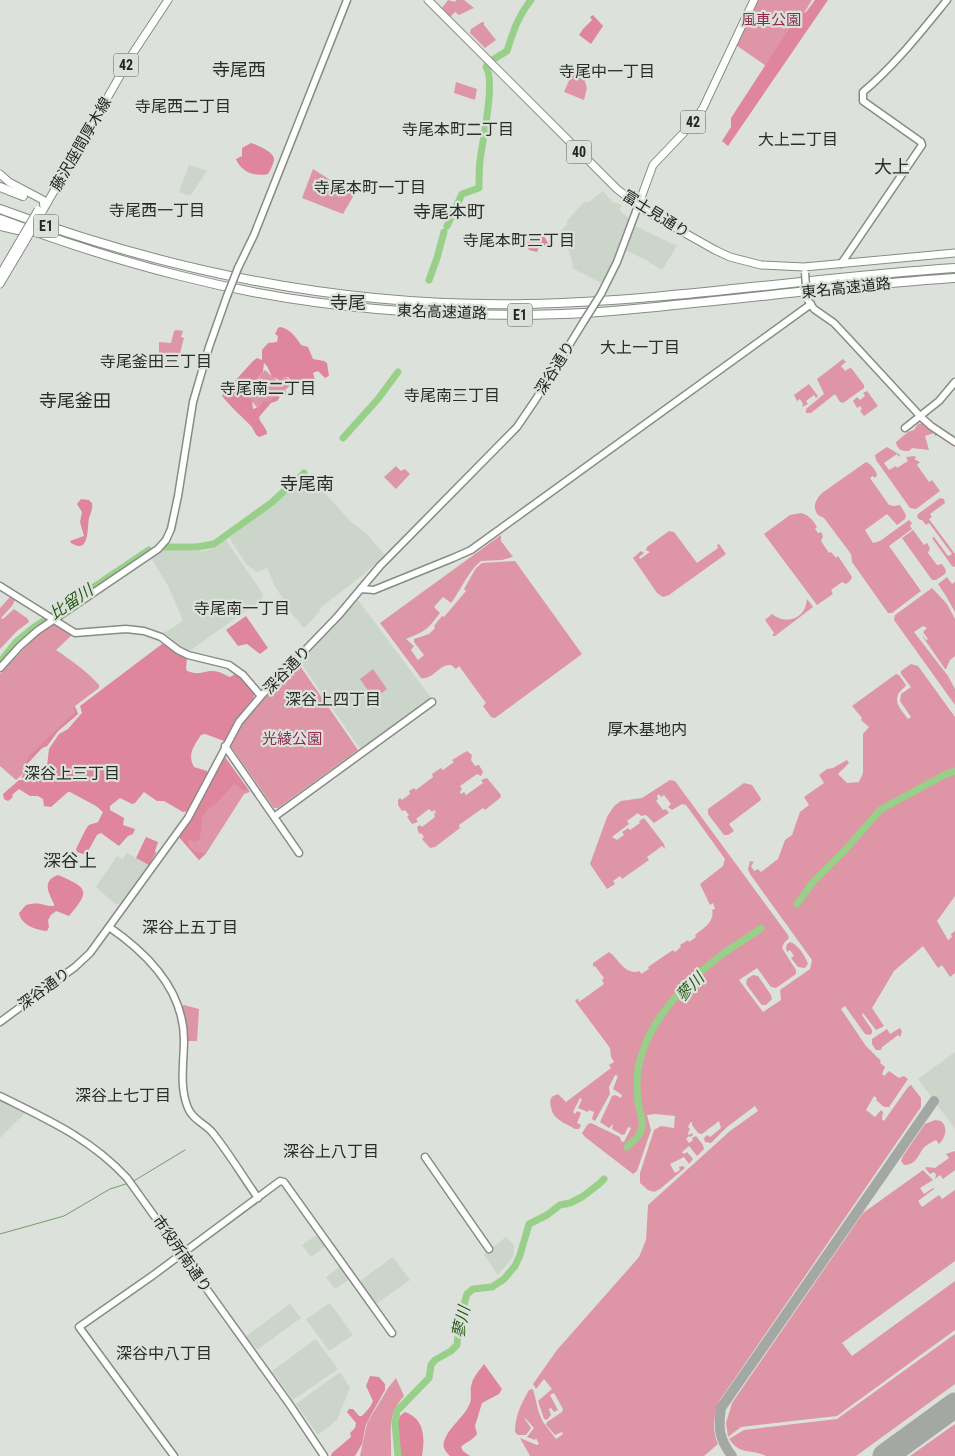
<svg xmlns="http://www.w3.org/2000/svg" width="955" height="1456" font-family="'Roboto Condensed','Noto Sans JP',sans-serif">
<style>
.built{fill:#ccd5c9}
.green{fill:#de96a7}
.forest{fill:#e0869c}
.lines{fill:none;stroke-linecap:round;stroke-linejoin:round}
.stream{stroke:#759d6a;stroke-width:1}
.river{stroke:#98d089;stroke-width:7}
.taxiway{stroke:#a4a8a4;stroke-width:10}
.runway{stroke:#a4a8a4;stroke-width:25}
.secondary-casing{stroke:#878c86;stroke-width:9}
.primary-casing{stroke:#878c86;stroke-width:9}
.highway-casing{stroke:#878c86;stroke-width:10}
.secondary{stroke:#fff;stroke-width:6}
.primary{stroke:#fff;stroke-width:7}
.highway{stroke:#fff;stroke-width:8}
.secondary-bridge-casing{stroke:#878c86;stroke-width:9;stroke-linecap:butt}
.primary-bridge-casing{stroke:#878c86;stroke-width:9;stroke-linecap:butt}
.secondary-bridge{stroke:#fff;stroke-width:6}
.primary-bridge{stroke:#fff;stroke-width:7}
.labels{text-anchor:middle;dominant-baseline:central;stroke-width:4.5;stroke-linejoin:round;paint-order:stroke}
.shield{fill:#dce1db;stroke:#5a5d5a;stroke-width:1}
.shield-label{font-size:14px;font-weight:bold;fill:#232523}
.park-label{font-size:15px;fill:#92284c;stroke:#dce1db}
.street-label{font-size:15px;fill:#232523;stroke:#dce1db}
.neighbourhood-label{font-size:16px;fill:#2a2e29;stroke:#dce1db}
.water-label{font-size:16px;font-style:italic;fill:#255913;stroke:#dce1db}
.quarter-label{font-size:18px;fill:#2a2e29;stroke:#dce1db}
</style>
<rect width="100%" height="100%" fill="#dce1db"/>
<path class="built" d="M189,165L207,171L190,196L179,192Z
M603,191L612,202L622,205L619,210L630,219L611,268L603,284L572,268L573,266L567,244L561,240L558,235L565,226L568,224L566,222L583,203L589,202Z
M635,226L677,246L662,270L644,259L625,250Z
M307,473L351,522L366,533L384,554L377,562L363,575L320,608V611L304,628L292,614L275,586L267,568L257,572L247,565L229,538L274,504Z
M226,540L263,594L262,599L191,650L185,651L163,635V633L173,628L183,620L168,586L152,559L153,556L162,550L204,551L214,548Z
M358,600L432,699L361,750L300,662Z
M127,853L149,865L120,904H115L96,887L117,856L123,859Z
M955,1052V1129L918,1079Z
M0,1100L25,1113L0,1138Z
M317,1235H319L327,1245L311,1257L302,1245Z
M506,1237L514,1245V1250L513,1257L498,1275L484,1254Z
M393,1257L410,1280L375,1305L360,1284L361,1280Z
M341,1266L350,1277L349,1280L335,1289L326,1277Z
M330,1303L353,1335L329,1351L306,1319Z
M290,1304L301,1318L258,1349L255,1347L246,1336Z
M316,1339L338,1369L293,1400L272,1371Z
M340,1372L350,1388L337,1420L318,1435L296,1404Z"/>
<path class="green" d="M448,0L455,2L456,0H464L474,8L459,15L455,12L450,17L442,8Z
M758,0H812L804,13L798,15L766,66L736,45Z
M482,22H484V25L496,40L485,48L470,33L471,29Z
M573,71L582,72L587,88L584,100L564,92Z
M456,82L477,89L475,100L454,93Z
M313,169L354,195L343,214L302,198Z
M176,330L183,331L181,337L184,338L178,361L159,357V342L171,343L174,331Z
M843,359L846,362L841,366L845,371L850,368L852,369L864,385V388L843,403L840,402L835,394L811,413H806V409L824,394L817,379Z
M265,370L277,381L286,377L293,383L285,390L288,395H284L282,393L259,410L245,393Z
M809,384L818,396L816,398L814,395L806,401L808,404L802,407L803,404L800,399L797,401L794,395Z
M867,391L878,406L864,416L860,411L862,409L860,406L857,408L853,401L857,397L860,400L865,396L863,393Z
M923,423L955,445V447L937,435L935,436L934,433L925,436L929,450L912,448L909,451C902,451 897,450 896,442L908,432L914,430L918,424Z
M887,447L900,455L899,457L897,454L884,463L889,470L896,466L897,468L908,461L906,457L915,456L916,458L914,459L920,462L917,465L929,482L932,480L940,491L916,509L910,508L876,460L875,455Z
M866,462C871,464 877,471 877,476L874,478L873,476L870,478L889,505L894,506L900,505L906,515L905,519L897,525L887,514L865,530L873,543L880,541L909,520L912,523L910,526L912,529L889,546L921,591L892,613H888L852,562L851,554L824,518L818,515C812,507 815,500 822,493Z
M396,466L401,471L405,469L410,474L396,489L384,477Z
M940,498L944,499L945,503L930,514L932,517L929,519L955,554V567L952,566L932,538L934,537L948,556L952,554L929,523L926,525L922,520H920L917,517L918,514Z
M801,513C809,515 813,520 817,527L815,529L818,533L821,532L823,536L821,541L829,553L831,552L836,558L838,556L852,577L850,581L846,584L842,582L831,590L833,594L817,605L764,534L790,515Z
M913,530L924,545L927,543L930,548L928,553L937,565L942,564L946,570L945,574L936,580H932L902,538Z
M669,531L674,532L697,563L718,548L717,545L719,544L726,554L669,595L663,597L657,593L633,558L641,551L644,553L639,557L640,559L650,552L646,550L647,547Z
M501,535V541L513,557L502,560L481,561C468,571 461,590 451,603L443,597L434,607L440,613C427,630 426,631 406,639L414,646L411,650L418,660L424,655L414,642V639L429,634L435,628L434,626L442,616L444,617L466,591L464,589L476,568L482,563L515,561L582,654L495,718L491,717L483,706L486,703L459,666L456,669L451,665C439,664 433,680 421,678L380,623Z
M947,577L952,584L955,582V612L946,596L938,584Z
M932,588L947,604L955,619V656L950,660L946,669H945L923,637V636L926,640L928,639L923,632L927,628L923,626L914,632L948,676L955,689V705L894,620L895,615Z
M10,597L15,600L12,606L1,618L3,619L14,609L28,619L29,622L17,631L0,649V608Z
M807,599L813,607L775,636H772L774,633L765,620L772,614C787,626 806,618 807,599Z
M53,624H56L70,634L71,636L56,650C72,661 87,671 99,685V688L75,706L78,714L58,731L47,746L42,748L28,763V769L24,773L16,780L0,766V674L37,635Z
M298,663L358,750L278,808H274L230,745L238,729L245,719Z
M911,664L918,666L955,717V896L937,921L948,940L952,937L951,934L955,931V973L950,977L942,965L938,968L923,946L894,971L872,1008L884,1026L876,1030L863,1013L862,1015L872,1030V1033L870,1035L865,1034L845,1006L841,1009L866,1046L881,1061L880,1063L885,1067L882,1074L884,1076L889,1071L899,1078L904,1076L908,1079L889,1107H884L876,1100L877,1098L874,1096L866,1110L875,1117L881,1110L883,1112L882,1119L884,1121L908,1087L911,1085L921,1098V1107L720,1400C714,1415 711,1428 718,1444L704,1456H530L520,1438L537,1445L539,1444L536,1438L535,1440L527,1437L534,1428L526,1419L524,1418L531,1428L526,1435H518L515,1432C515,1416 521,1404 529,1390L533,1389L539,1413L543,1422L556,1439L563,1434L562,1432L555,1435L546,1425L547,1422L562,1412L563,1409L554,1393L550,1395L558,1410L554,1412L551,1408L549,1409L551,1415L547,1420L544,1419L538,1401L552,1389L544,1379L536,1389L533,1384L557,1350L639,1257L646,1240L648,1205L730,1131L758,1111L755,1106L727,1127L711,1143L705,1142L704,1138L707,1135L710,1137L721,1128L719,1121L702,1134L698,1133L692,1125V1122L690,1123L688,1127L690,1129L688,1133L689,1135L692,1133L693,1135L690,1137L689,1136L686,1139L689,1143L693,1140L692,1138L696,1136L703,1145L704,1149L697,1156L689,1146L682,1152L684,1154L687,1152L693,1159L689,1164L684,1157L670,1164L675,1173L680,1170L679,1167L683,1166L685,1168L660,1189L654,1192L648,1190L640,1183V1173L654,1130L661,1126L674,1128L675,1116L655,1114L647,1115L651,1130L637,1171L633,1174L585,1137L582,1133L588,1124L591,1123L620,1137L621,1141L624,1142L631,1128L628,1127L625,1134L622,1135L612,1129L613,1124L609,1128L600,1122L612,1096L615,1095L621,1098L622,1095L613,1089L618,1076L615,1075L609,1087L610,1094L595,1121L592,1119L594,1112L589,1110L588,1112L578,1108L582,1099L580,1098L573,1112L575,1114L577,1111L581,1113L577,1123L581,1125L579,1129H575C564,1122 553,1120 551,1107C550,1102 549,1100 553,1096L558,1094L566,1102L611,1068L609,1065L614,1062L611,1057L610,1048L575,1001L578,998L579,1002L604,984L602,980L604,978L595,966L593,967V963L609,952C619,959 625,976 640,971L641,974L649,969L648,967L673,950L675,952L681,947L680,945L688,940L689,942L696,937L695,935C703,928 715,922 712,910L715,909L713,903L710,905L700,884L723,866L725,859L686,805L682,804L672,810L668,807L671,804L664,795L661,797L659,794L657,796L658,799L656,801L663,810L666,809L669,813L654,823L646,815L641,816L638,813L627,821L629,824L612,837L617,840L624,835L622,832L628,828L630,830L640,823L639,821L644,818L664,844L665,849L662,846L647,857L649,860L622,879L620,876L613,881L615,884L607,889L590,864L607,817L614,806L621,801L642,798L670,780L675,781L788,935L789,938L784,943L782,948L796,970V974L776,988L771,987L757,968L739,980L763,1012L781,1000L780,990L810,969L812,960L750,874L748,869L750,861L754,862L751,866L754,871L758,869L761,872L778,859L785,840L792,835L800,812L809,805L804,797L824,783L819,775L827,769L833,768L847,760L849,763L838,774L847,783L859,782L863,773V734L869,727L861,720L862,718L852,706L896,674L899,675L906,685C904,689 899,691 898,695C894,704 903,712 908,719L911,717L900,701L901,694L911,687L901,674V671Z
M373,669L387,689L374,699L360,679Z
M467,751L472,755L471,760L475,766L479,765L483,772L481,776L477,774L460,786L462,789L460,792L461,794L464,792L466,795L483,783L481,780L487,778L501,795L500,798L485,810L483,808L459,825L460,828L435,847L430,848L422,839L424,837L421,833L419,834L417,827L420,825L422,827L435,817L434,814L436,812L434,810L432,812L429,809L416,819L418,822L412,824L407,817L409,815L405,810L402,811L398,805V800L400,798L402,800L410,794L409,791L414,788L416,790L433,777L432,774L441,768L443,770L454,762L452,760Z
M224,756L250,792L244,794L205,855L199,860L179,837L189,823Z
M744,783L752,785L760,797L761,800L729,824L734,831L728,835H724L708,814V809Z
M790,942C798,944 805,956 808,964L805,968L798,967L791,958L794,956L790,950L787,952L786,948L787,944Z
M753,975L758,976L771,995L772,999L766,1005H762L760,1003L746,984L747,979Z
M184,1005L199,1009L197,1041H187L182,1006Z
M900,1028L902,1032L900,1037L898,1035L881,1048L882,1050H876L872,1044V1039L887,1029L890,1034Z
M935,1120L941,1121C948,1127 946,1137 939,1144L936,1140C932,1142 924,1146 922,1150C917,1158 915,1165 904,1165L901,1161L903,1156L925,1124Z
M955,1151V1170L943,1179L940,1175L935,1179L936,1175L934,1172L930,1174L925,1168L927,1167L935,1168L949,1158L946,1154Z
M923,1170L933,1180L920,1188L924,1194L933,1188L934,1189L918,1201L922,1207L939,1195L942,1199L955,1190V1261L842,1343L852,1356L955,1281V1330L837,1416L741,1427L728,1437L726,1423L732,1403L863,1213Z
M955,1334V1384L856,1456H766C749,1448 741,1456 729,1439L744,1430L837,1419Z
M396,1378L404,1396C386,1416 392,1431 391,1456H360L367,1423L388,1388Z
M955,1424V1456H910Z"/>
<path class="forest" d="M815,0H828L728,146L722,141L731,127V118L798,15L806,12Z
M593,15L603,26L591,44L579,35L583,29L592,20L590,17Z
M251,143C257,145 274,152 274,159C274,163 270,171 268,174C255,177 241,172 236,159L242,156V148Z
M532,232L544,236L549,245L539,247L537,252L529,250L527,247L529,234Z
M280,327C289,328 297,338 301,345L308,347L313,359L324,361L327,363L329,376L325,378L318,371L315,372L313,373L315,380C314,380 299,385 298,385L293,383L288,377H285L280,380L272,377L267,366L264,363L263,372L247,390V394L252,400L253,409L259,407L264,401H270L275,395L280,397L277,401L271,403L259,417C260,424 267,427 267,434L259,437C254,434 254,428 249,424C240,415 230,406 222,396L223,394L253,361L257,358L262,360V350L268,343L277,342L278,336L275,334L278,328Z
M81,499L89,500L92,503C93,509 91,512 89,518C87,528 90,555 71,543L70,541L84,536L80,522L82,512L77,504Z
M246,616L268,648L260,654L247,644L238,646L226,630Z
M162,644H164L176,653L187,658L186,668L187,671C201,676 202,671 213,671C219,671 225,675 230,677L237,673L255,693L253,699L245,708L224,741L205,734L201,735C194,746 187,754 194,767L207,771L208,774L188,811L183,812L164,801H157L144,792L135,803L132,804L120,798L110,806V810L124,818L123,825L135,829L133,834L128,836L119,846L101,833L97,835L87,853L83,854L77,852L76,849C79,844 86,827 89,825C90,824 96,823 98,822L103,812L96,806L70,792H68L51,807L44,806L43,799L38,796H30L19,789L13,794L12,798L8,801L4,799L3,794L19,780H33L47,766L49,749L59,734L68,729L80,715L82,713L80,706Z
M75,707L78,714L58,731L47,746L42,748L28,763L27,774L25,777L21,778L26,770L23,767L30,755L75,712L73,709Z
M224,756L248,789L243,791L237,785H233L215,805L208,809L202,818L200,839L195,842L191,840L188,841C190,853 197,850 204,854L199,860L179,837L189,823Z
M146,837L158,842L155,851L156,853L149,865L136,858Z
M58,875C89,888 90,891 69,916L56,911L51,915L48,920L49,927L47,931C36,930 21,925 19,913L26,905C42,901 41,906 54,906V904C49,893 41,881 58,875Z
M484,1364L502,1389L499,1394L482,1403L475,1426L477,1434C473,1440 466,1442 461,1447L463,1451L470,1456H450C446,1452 442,1448 444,1442C448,1427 465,1417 470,1403C472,1398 470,1393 471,1387C472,1378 479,1371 484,1364Z
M370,1376L379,1377L385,1384V1390L366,1424L362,1444L355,1456H331L332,1453L351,1437L350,1433L355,1428L356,1423L347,1412L349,1409H353L359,1416H362L370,1407L373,1401L366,1386Z
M405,1412C425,1419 425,1438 422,1456H397C397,1443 391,1419 405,1412Z"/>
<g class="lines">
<path class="stream" d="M132,1182L185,1150
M0,1234L64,1216L110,1189L129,1183"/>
<path class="river" d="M494,59L507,51C513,32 518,16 531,0
M447,226L462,194L479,188C479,179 479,170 480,161C482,142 496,81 486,67L487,65
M429,280L437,258L444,232
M343,438L378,399L398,372
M165,547H197L214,544L271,503L304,473
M0,662L16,642L33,628L149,550
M797,904L813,882L846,849L880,810L946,774L955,771
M627,1147C631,1142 637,1139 640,1133C645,1124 640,1113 638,1103C637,1092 636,1080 638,1069C646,1022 684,984 720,956C733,946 748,938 761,928
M398,1456L395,1423L397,1411L429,1378L431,1365L435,1360L451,1351L457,1345L459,1323L467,1294L473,1289L492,1287L504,1279L515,1266L520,1255L529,1224L547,1215L560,1205L570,1203L582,1197L599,1184L604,1179"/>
<path class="taxiway" d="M732,1456C719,1439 718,1428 721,1408L934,1101"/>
<path class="runway" d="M885,1456L955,1405"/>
<defs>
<path id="secondary" d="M841,264L922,145L921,142L863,101V92C895,65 920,33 947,0
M238,268L254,235L347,0
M601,294L617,262L638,206
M809,302L814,309L834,323L849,339L921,417L931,426L955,442
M905,428L939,401L955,382
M0,586L75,633L126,629L144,631L161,637L178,650L188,655L229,665L243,675L261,696
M361,589L374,590L453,558L471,550L811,304
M0,668L20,646L37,631L158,549L166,540L171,529L178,496L193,402L209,347L227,296
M225,746L299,853
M274,817L432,702
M109,927C147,953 184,991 184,1040C184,1062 179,1087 188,1108C192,1119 205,1124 212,1132C229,1153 243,1177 258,1198
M0,1022L75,967L90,953L188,818L239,722L261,696L338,616L380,566L517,427L536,399L584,321
M0,1096C48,1120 90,1138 127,1178L290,1405L324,1456
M425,1157L489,1249
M174,1456L79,1327L152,1276L280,1181L284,1182L392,1333"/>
<path id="primary" d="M428,0L617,189L644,210L715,250L730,257L761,265L804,267L955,253
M0,174L9,182L43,200L44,207
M638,206L653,165L692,124L703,108L754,0
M42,212L133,53L168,0
M0,275L21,239
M0,284L26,240"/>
<path id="highway" d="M0,187L23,196
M0,209C169,272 348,308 528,304C671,301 813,277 955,268
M0,219C59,241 120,261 181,276C305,308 435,318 562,314C600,313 637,309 674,305C768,296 861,284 955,278
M0,226L18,230"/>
</defs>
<use href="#secondary" class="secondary-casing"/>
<use href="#primary" class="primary-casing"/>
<use href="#highway" class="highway-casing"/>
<use href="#secondary" class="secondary"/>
<use href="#primary" class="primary"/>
<use href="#highway" class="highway"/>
<defs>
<path id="secondary-bridge" d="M805,273L807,299
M227,296L238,268
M584,321L601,294"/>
<path id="primary-bridge" d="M21,239L38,210
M26,240L42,212"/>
</defs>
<use href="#secondary-bridge" class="secondary-bridge-casing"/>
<use href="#primary-bridge" class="primary-bridge-casing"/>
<use href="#secondary-bridge" class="secondary-bridge"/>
<use href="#primary-bridge" class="primary-bridge"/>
</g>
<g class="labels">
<g class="shield">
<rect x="113.5" y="53.5" width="25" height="23" rx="4"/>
<rect x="680.5" y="110.5" width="25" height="23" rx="4"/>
<rect x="566.5" y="140.5" width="25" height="23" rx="4"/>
<rect x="33.5" y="214.5" width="25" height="23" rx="4"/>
<rect x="507.5" y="303.5" width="25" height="23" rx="4"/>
</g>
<g class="shield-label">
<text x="126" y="65">42</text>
<text x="693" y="122">42</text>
<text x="579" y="152">40</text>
<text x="46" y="226">E1</text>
<text x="520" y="315">E1</text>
</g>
<g class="park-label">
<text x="771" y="20">風車公園</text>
<text x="292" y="739">光綾公園</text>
</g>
<g class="street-label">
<text transform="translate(81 144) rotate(-60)">藤沢座間厚木線</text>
<text transform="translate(656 214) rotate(32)">富士見通り</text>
<text transform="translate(846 288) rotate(-6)">東名高速道路</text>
<text transform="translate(442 312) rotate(2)">東名高速道路</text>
<text transform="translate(555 368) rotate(-58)">深谷通り</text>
<text transform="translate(287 670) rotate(-46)">深谷通り</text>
<text transform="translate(44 989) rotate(-36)">深谷通り</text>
<text transform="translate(182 1254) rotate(55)">市役所南通り</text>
</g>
<g class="neighbourhood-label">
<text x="607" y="71">寺尾中一丁目</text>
<text x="183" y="106">寺尾西二丁目</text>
<text x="458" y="129">寺尾本町二丁目</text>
<text x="798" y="139">大上二丁目</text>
<text x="370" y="187">寺尾本町一丁目</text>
<text x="157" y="210">寺尾西一丁目</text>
<text x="519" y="240">寺尾本町三丁目</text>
<text x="640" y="347">大上一丁目</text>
<text x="156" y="361">寺尾釜田三丁目</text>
<text x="268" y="388">寺尾南二丁目</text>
<text x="452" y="395">寺尾南三丁目</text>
<text x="242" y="608">寺尾南一丁目</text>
<text x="333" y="699">深谷上四丁目</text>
<text x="647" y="729">厚木基地内</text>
<text x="72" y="773">深谷上三丁目</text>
<text x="190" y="927">深谷上五丁目</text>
<text x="123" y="1095">深谷上七丁目</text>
<text x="331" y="1151">深谷上八丁目</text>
<text x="164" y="1353">深谷中八丁目</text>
</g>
<g class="water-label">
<text transform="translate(71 602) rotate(-34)">比留川</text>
<text transform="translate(690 987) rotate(-46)">蓼川</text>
<text transform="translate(461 1322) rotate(-78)">蓼川</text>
</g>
<g class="quarter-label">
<text x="239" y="69">寺尾西</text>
<text x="892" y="166">大上</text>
<text x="449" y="211">寺尾本町</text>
<text x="348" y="302">寺尾</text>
<text x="75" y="400">寺尾釜田</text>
<text x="307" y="483">寺尾南</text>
<text x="70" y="860">深谷上</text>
</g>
</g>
</svg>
